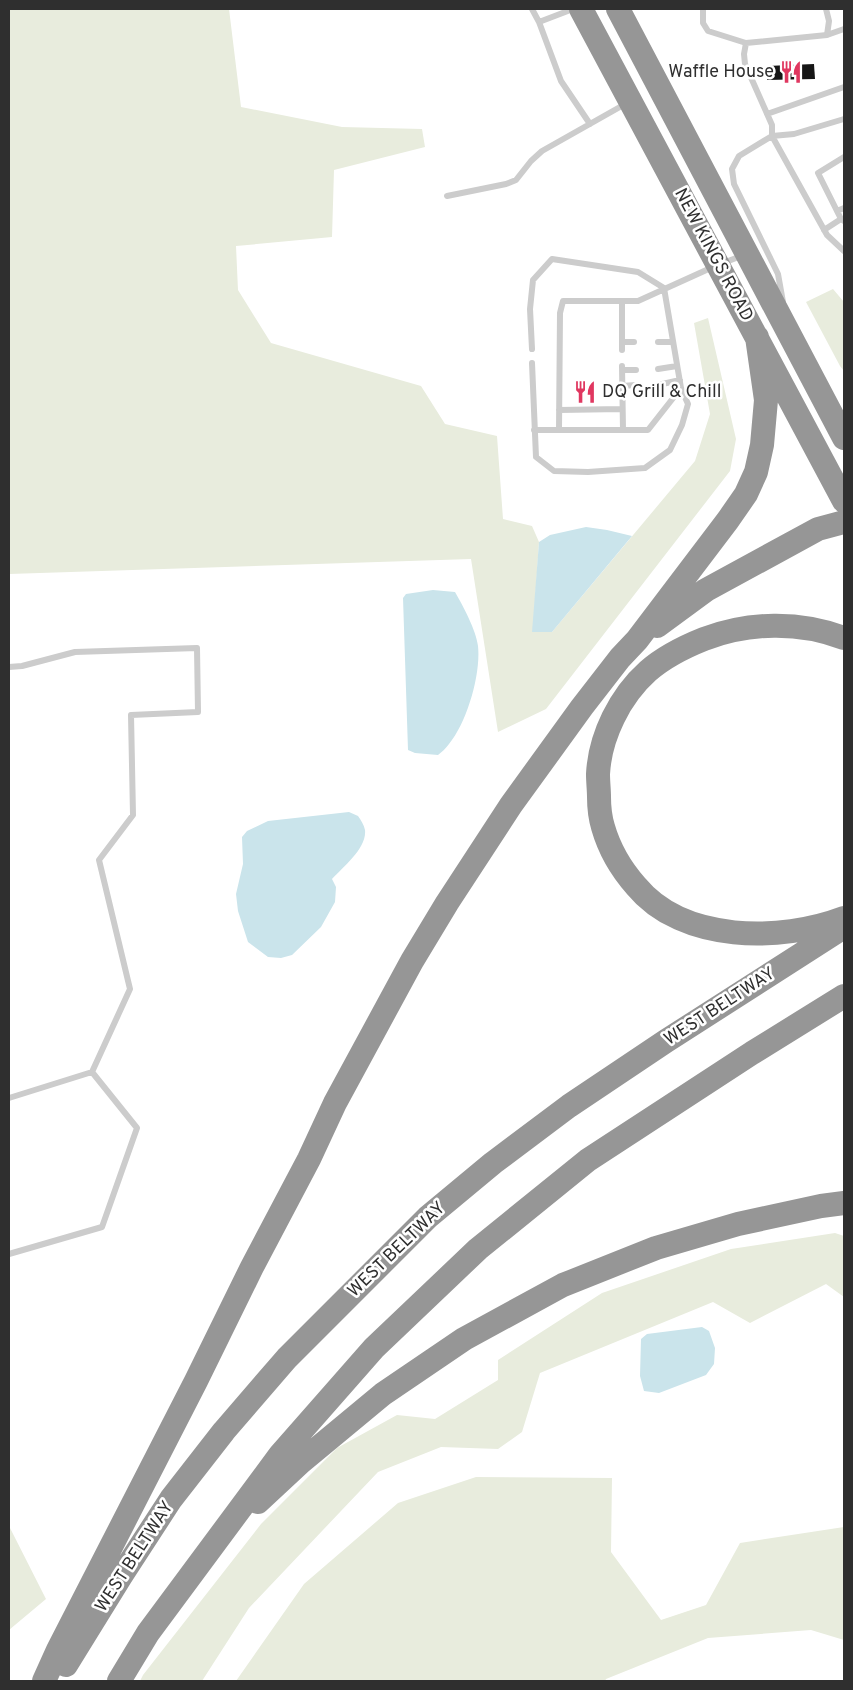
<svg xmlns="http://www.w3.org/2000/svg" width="853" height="1690" font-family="Overpass,sans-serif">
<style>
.green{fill:#e8ecdd}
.water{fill:#cae4eb}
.building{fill:#161616}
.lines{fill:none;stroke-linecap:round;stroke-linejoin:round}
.lane{stroke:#ccc;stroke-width:6}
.highway{stroke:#969696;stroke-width:24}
.rail{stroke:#848484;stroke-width:4;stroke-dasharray:5 4;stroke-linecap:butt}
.labels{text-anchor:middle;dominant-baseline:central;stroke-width:5;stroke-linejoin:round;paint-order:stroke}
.poi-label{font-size:18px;fill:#2f2f2f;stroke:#fff;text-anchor:end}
.street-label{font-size:18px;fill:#2f2f2f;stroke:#fff}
</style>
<rect width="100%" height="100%" fill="#fff"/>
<path class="green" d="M9,9H229L241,107L342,127L422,129L425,147L334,170L332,237L236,246L238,290L271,343L421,386L445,424L497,436L503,519L532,526L539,542L533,632H552L695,461L710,414L694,323L708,318L736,439L730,471L546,709L498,732L471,559L9,574Z
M833,289L844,302V371L840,366L806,302Z
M835,1233L844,1236V1297L826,1284L750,1323L713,1302L540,1373L522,1432L498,1449L441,1447L378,1472L249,1608L202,1681H140L143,1675L261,1524L337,1448L397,1415L435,1419L498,1380V1360L602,1293L731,1249Z
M476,1477L612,1478L611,1552L661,1620L706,1605L740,1543L844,1527V1640L811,1630L708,1638L606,1679L605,1681H236L304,1584L398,1503Z
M9,1526L46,1599L9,1630Z"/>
<path class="water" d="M586,527L607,530L632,536L552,632H532L539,542L550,535Z
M433,590L455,592C463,606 476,630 478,646C481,674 467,722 449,744C446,748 442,752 438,755L415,753L408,750L403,598L406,594Z
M349,812L358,816C361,820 364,825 365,830C367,848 343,867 332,879L336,887L335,902L321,927L292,955L281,958L268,957L248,942L238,911L236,894L243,864L242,837L247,831L268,821Z
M702,1327L709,1331L715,1348L714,1364L706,1375L659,1393L644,1391L640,1376L641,1339L647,1334Z"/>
<path class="building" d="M814,64L815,79L767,80V66Z"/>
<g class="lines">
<path class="lane" d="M532,9L539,22
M573,9L539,22L561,81L590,124
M703,9V23L708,31L746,43L827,35L844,29
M826,9L829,21L827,35
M746,43L744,54L745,64L772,125V136L739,156L732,169L734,184L778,274L783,302
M767,114L844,87
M844,119L794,134L772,136L827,235L844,251
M844,157L818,173L841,219L844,221
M447,196L506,184L516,180L531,161L542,151L627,103
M837,211L844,208
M824,230L841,219
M723,263L744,255
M622,301V350
M622,342H634
M658,342H673
M532,349L530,309L533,280L552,259L638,272L664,288L681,388L648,430H534
M532,363L536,457L554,471L588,472L645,468L670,450L682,425L688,404L681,388
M622,366L623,430
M658,369L677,366
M622,370H636
M658,385L680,380
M622,386L636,385
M559,410L622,409
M559,430L560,313L563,301H638L713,267
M9,667L22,666L75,652L197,648L198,712L131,715L133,815L99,860L130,989L92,1072
M9,1098L92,1072L137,1128L102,1227L9,1254"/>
<path class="highway" d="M581,9L844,501
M618,9L844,438
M657,626L706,590L818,529L844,522
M844,638C799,621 749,622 704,639C684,647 664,657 648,671C620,696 600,736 598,774C598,782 599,790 599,797C599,807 600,817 603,827C609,848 621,869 636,886C683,943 781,942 844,918
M258,1502L301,1462L383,1394L464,1339L563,1285L656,1248L738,1224L821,1206L844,1203
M66,1665L121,1576L171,1499L224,1431L287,1358L428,1217L493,1163L569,1106L666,1041L844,927
M44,1681L58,1650L196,1381L252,1267L309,1159L335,1103L412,961L447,903L511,805L582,707L620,658L637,640L728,520L746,494L756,472L762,445L766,400L757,337
M119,1681L148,1633L280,1455L374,1348L478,1249L588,1160L752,1053L844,996"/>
<path class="rail" d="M9,1680V1681"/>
</g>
<defs>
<symbol id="restaurant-bare" viewBox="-9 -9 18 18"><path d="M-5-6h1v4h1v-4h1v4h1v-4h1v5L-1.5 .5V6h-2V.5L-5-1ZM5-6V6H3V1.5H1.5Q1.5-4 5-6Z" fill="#e03760" stroke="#fff" stroke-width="2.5" paint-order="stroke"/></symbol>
</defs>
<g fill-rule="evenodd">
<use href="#restaurant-bare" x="775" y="56" width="32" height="32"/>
<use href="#restaurant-bare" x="569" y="376" width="32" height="32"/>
</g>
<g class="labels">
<g class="poi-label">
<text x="774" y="72">Waffle House</text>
<text x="602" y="392" text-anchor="start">DQ Grill &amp; Chill</text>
</g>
<g class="street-label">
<text transform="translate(713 255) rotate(62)">NEW KINGS ROAD</text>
<text transform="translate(720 1007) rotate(-33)">WEST BELTWAY</text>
<text transform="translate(397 1250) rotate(-44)">WEST BELTWAY</text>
<text transform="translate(135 1557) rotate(-57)">WEST BELTWAY</text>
</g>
</g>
<rect width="853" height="1690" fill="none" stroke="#2f2f2f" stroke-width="20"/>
</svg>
